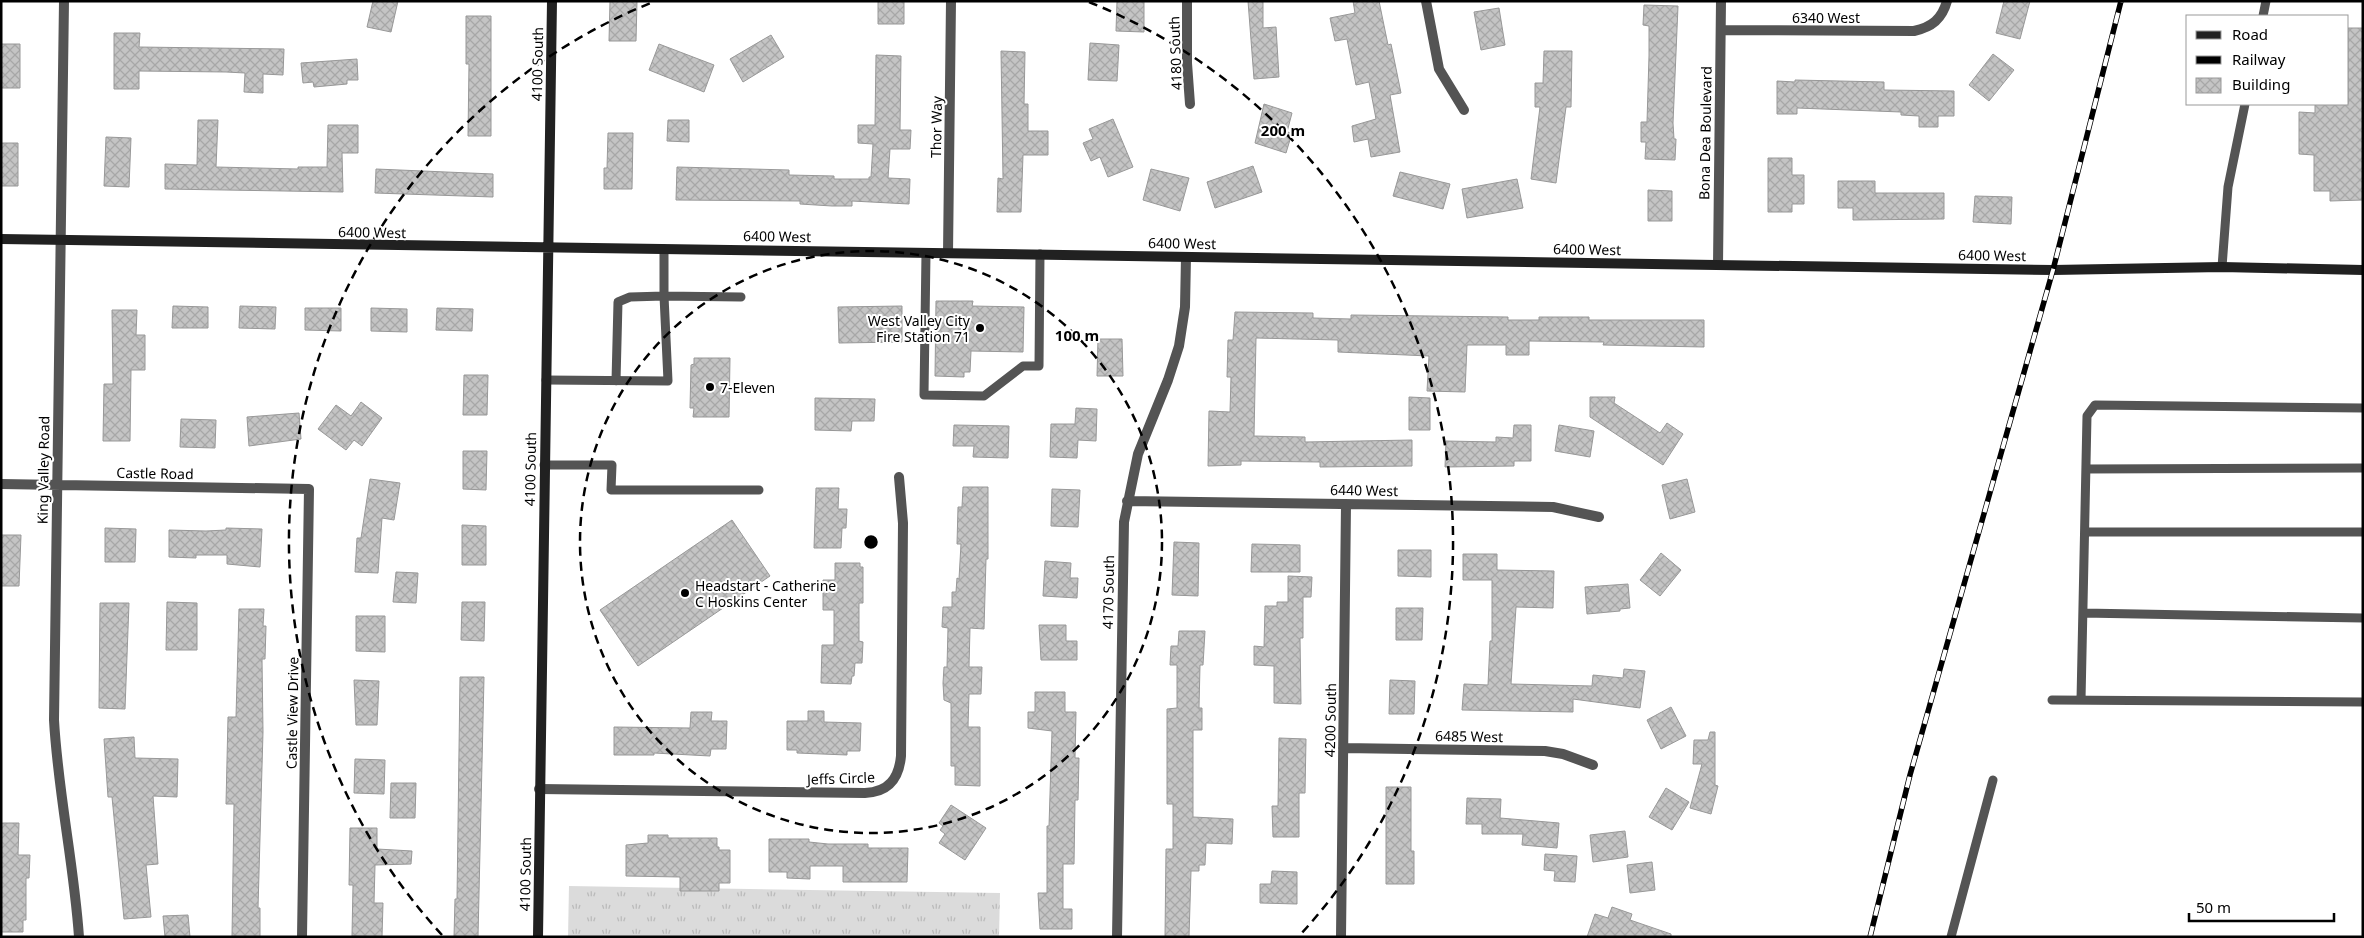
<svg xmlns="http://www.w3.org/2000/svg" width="2364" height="938" font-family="'Noto Sans',sans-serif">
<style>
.grass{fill:url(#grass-tufts)}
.building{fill:url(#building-cross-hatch);stroke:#989898}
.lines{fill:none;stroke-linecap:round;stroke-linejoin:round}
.lane{stroke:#545454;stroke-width:9}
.street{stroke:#545454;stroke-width:10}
.secondary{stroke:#212121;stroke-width:10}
.rail-casing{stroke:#000;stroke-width:5.5}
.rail{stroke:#fff;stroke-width:4;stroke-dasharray:11;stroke-linecap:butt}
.ring{fill:none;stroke:#000;stroke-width:2.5;stroke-dasharray:9 6}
.poi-dot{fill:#000;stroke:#fff;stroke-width:2}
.labels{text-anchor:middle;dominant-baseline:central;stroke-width:4;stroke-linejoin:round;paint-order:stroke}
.street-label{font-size:14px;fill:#000;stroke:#fff}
.poi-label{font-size:14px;fill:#000;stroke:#fff;text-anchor:start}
.centre{fill:#000;stroke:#fff;stroke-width:2.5}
.ring-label{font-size:15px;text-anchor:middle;font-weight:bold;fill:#000;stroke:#fff;stroke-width:4;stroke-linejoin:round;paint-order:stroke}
</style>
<defs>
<pattern id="grass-tufts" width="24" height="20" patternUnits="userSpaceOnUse" patternTransform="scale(1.25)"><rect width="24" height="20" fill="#dbdbdb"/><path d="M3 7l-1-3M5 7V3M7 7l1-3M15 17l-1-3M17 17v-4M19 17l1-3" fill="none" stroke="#bababa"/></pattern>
<pattern id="building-cross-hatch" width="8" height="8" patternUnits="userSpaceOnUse" patternTransform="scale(1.25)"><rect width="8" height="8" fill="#c4c4c4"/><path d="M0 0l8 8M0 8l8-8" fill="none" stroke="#a7a7a7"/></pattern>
</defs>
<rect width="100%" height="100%" fill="#fff"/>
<path class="grass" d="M569,886L1000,893L999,937H568Z"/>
<path class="building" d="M373,1H398L391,32L367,27Z
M610,1H637L636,41H609Z
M878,1H904V24H878Z
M1117,1H1144V32L1116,31Z
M1248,1H1263V28L1276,27L1279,77L1254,79Z
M1353,1H1379L1388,45L1391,44L1401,93L1390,95L1400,152L1371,157L1368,139L1354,142L1352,126L1376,119L1369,82L1356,85L1347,39L1335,41L1330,18L1355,13Z
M2004,1H2030L2020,39L1996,33Z
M1644,5L1678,6L1673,123L1674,139H1676L1675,160L1645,159L1646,142H1641V122H1647L1649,56V26L1643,25Z
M1499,8L1505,45L1481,50L1474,12Z
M466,16H491V136H468L469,64H466Z
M2348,28H2363V200L2330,201V191H2314V155L2299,154V112L2315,113V104H2348Z
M114,33H140L139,47L284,49L283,75L263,74V93L244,92L245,73L226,72L139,71V89H114Z
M771,35L784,57L743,82L730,59Z
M1090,43L1119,45L1117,81L1088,80Z
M1,44H20V88H1Z
M659,44L714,65L704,92L649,70Z
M1001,51L1025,52L1024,104H1028V131H1048V155H1023L1021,212H997L998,178L1003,179Z
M1544,51H1572L1571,107H1566L1556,183L1531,179L1540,107H1535V83H1543Z
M1993,54L2014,70L1989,101L1969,85Z
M876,55L901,56L900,130H911L910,149H890L888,178L910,179L909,204L852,201V206H832L800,204V201L676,200L677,167L789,170V175L834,176V179H869V177H871L873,144L858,143V125H875Z
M357,59L358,80H347V84L314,87L313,82L303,83L301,63Z
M1795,80L1884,82V90L1954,91V116H1938V127H1919V116L1901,115V112L1797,108V114H1777V81L1795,82Z
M1264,104L1292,113L1287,132L1292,133L1286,153L1255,143Z
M1113,119L1133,167L1108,177L1100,157L1091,161L1083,143L1093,139L1089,129Z
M198,120H218L216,167L298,169V167H327L328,125H358V153H342L343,192L165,189V164L197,165Z
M668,120H689V142L667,141Z
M608,133H633L632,189H604V168H607Z
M106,137L131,138L129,187L104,186Z
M1,143H18V186H1Z
M1768,158H1792V175H1804V204H1792V212H1768Z
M1253,166L1262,192L1215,208L1207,182Z
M376,169L493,174V197L375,193Z
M1151,169L1189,178L1180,211L1143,200Z
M1400,172L1450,184L1443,209L1393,196Z
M1517,179L1523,208L1467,218L1462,189Z
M1838,181H1875V193H1944V219L1853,220V208H1838Z
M1648,190L1672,191V221H1648Z
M1975,196L2012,197L2011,224L1973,222Z
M936,301H973L972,306L1024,307L1023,352L971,351L970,372H964V377L935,376Z
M173,306L208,307V328H172Z
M240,306L276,307L275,329L239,328Z
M902,306V342L839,343L838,307Z
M305,308H341V331L305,330Z
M371,308L407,309V332L371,331Z
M437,308L473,309L472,331L436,330Z
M112,310H137L136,335H145V370H131L130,441H103L104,384H113Z
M1235,312L1313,313V318L1351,319V315L1508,317V320H1539V317H1589V320H1704V347L1603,345L1604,342L1529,341V355H1506V345H1467L1465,392L1427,391L1429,356L1338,352V340L1256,338L1254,436L1305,437V442L1412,440V466L1320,467V462L1241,461V465L1208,466L1209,411L1230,412L1231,377H1227L1228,340H1233Z
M1098,339H1122L1123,376H1097Z
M694,358H730L729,417H693L694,408H690L691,365L694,364Z
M464,375H488L487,415H463Z
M1409,397L1430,398V430H1409Z
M1590,397H1615L1614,403L1660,433L1667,423L1683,434L1663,465L1590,417Z
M815,398L875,399L874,421H852L851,431L815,430Z
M361,402L382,418L362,446L354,440L346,450L318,429L336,405L351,416Z
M1076,408L1097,409L1096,441L1078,440L1077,458L1050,457L1051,424H1075Z
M299,413L301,439L249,446L247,417Z
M181,419L216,420L215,448L180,447Z
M954,425L1009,426L1008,458L973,457L974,446H953Z
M1514,425H1531V461H1514V466L1445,467L1446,441L1496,442V437L1513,438Z
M1559,425L1594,431L1590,457L1555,451Z
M463,451H487L486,490L463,489Z
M370,479L400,483L394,520L382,518L378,573L355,572L357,538H361Z
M1687,479L1695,512L1670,519L1662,485Z
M963,487H988V559H986L984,629L970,628L969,667H982L981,694H969L968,727H980V786L955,785V766H951V703L944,700L943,683L944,667H947L948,628L942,627L943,607H952V592H956L957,578L959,579L961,544H957L958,507H962Z
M816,488H839L838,509H847L846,528H842L841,548H814Z
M1052,489L1080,490L1078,527L1051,526Z
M732,520L770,576L638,666L600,610Z
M462,525L486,526V565H462Z
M105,528L136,529L135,562H105Z
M226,528L262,529L260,567L227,564V555H196V558L169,557V530L206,531L226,530Z
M1,535H21L19,586H1Z
M1174,542L1199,543L1198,596L1172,595Z
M1252,544L1300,545V572H1251Z
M1398,550H1431V577L1398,576Z
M1661,553L1681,570L1660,596L1640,580Z
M1463,554H1497V570L1554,571L1553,608L1516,607L1511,684L1592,686L1593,675L1623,678L1624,669L1645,671L1640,708L1573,699V712L1462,710L1464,684L1488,685L1490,641H1492V580H1463Z
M1045,561L1071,563L1070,578H1078L1077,598L1043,596Z
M835,563H860V567H863V603H859V641L863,642L862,663H855L854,676H852L851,684L821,683L822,645H834V610H823V580H835Z
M396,572L418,573L416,603L393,602Z
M1288,576L1312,577L1311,597H1303V638H1300L1301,704L1274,703V666L1254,665V646L1264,647L1265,606H1277V602H1288Z
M1628,584L1630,608L1620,609V611L1587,614L1585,587Z
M167,602L197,603V650H166Z
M462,602H485L484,641L461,640Z
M100,603H129L125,709L99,708Z
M1396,608H1423L1422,640H1396Z
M239,609H264L263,626H266L265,659H262L263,732L258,908H260V937H232L234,804H226L228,717H236Z
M356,616H385V652L356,651Z
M1039,625H1066V641H1077V660H1041Z
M1179,631H1205L1203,665H1200L1199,708H1202V730H1193V817L1233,819L1232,844L1206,843L1205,865H1199V871H1191L1189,937H1165L1166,849H1173V804H1167V709L1177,708V665H1170L1171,646H1178Z
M460,677H484L478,937H454L455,899H457Z
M354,680L379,681L377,725H356Z
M1390,680L1415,681L1414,714H1389Z
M1035,692H1065V712H1076L1075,758H1079L1078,800H1075L1074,864H1063V909H1072V929H1040L1038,893H1047V826H1049L1052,731L1028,728V712H1035Z
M1671,707L1686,736L1661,749L1647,720Z
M808,711H824V722L861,723L860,751H847V755L797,753V750H787V721H808Z
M691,712H712L711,721H727L726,749H711L710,756L654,753V755H614V727L690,728Z
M1710,732H1715V785L1718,786L1711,814L1690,808L1702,764H1693L1694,740H1708Z
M134,737L135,758L178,759L177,797L153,796L158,864L146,865L151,917L124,919L112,797H108L104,739Z
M1279,738L1306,739L1305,793H1299V837H1273L1272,806H1278Z
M355,759L385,760L384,794L354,793Z
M391,783H416L415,818H390Z
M1386,787H1411V851H1414V884H1386Z
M1666,788L1689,802L1672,830L1649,817Z
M1467,798L1501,799L1500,818L1559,823L1557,848L1522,845L1523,834H1482V824H1466Z
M951,805L986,828L965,860L939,843L945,834L940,830L943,826L939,823Z
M1,823H19L18,855H30L29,878H26V920H23V932H1Z
M350,828H377V849L412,851L411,864L375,865L374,903H383L382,937L352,936L353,885H349Z
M1625,831L1628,857L1593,862L1590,835Z
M648,835H668V838H717V847H719V850H730V883H719V891H680V877L626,876V845L648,843Z
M769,839H809V842L828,844H868V848H908L907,882H843V866H810V879L787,878V872H769Z
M1545,854L1577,856L1575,882L1554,881L1555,871L1544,870Z
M1652,862L1655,890L1630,893L1627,865Z
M1272,871L1297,872V904L1260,903V884H1271Z
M1612,907L1632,914L1630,920L1671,934V937H1587L1595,914L1608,918Z
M188,915L190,937H165L163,916Z"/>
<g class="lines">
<path class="lane" d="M2263,16L2266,1
M664,249V296L741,297
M926,253L924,395L984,396L1023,366H1039L1040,254
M2222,267L2228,187L2245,104
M546,380L668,381L664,296L630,297L618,302L616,381
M544,465H612L611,490H759
M2086,469L2363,468
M2085,532H2363
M2083,613L2363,618
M2052,700L2363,702
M2081,700L2087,416L2095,405L2363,408
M1951,937L1993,780"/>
<path class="street" d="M64,1L54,720C58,793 74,864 79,937
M1187,1V63L1190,104
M1426,1L1439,69L1464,110
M1721,30L1914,31C1932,27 1942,19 1947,1
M948,253L951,1
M1718,265L1721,1
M1,484L309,489L302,937
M1127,501L1553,507L1599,517
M1343,748L1545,751L1563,754L1593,765
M539,789L865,793C889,792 899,778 901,756L903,523L899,477
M1117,937L1124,522L1138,454L1168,380L1179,346L1185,307L1186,257
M1341,937L1346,504"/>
<path class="secondary" d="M1,239L2053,270L2222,267L2363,270
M538,937L552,1"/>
<defs>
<path id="rail" d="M1870,937L1910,775L2053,270L2121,1"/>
</defs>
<use href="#rail" class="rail-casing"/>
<use href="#rail" class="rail"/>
</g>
<g class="ring">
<circle cx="871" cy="542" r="291"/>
<path d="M442 935A582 582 0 0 1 653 2M1089 2A582 582 0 0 1 1300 935"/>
</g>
<g class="poi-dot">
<circle cx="980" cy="328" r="5"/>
<circle cx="710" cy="387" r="5"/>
<circle cx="685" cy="593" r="5"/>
</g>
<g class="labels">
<g class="street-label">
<text x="1826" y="17">6340 West</text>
<text transform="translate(1175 53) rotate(-92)">4180 South</text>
<text transform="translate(537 64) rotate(-89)">4100 South</text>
<text transform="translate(936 127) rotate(-89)">Thor Way</text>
<text transform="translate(1705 133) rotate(-89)">Bona Dea Boulevard</text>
<text transform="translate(372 232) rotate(1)">6400 West</text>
<text transform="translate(777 236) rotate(1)">6400 West</text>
<text transform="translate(1182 243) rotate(1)">6400 West</text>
<text transform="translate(1587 249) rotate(1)">6400 West</text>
<text transform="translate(1992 255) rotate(1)">6400 West</text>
<text transform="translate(530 469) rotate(-89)">4100 South</text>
<text transform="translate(43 470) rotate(-89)">King Valley Road</text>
<text transform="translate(155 473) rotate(1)">Castle Road</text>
<text transform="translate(1364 490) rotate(1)">6440 West</text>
<text transform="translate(1108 592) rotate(-89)">4170 South</text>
<text transform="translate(292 713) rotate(-89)">Castle View Drive</text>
<text transform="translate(1330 720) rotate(-89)">4200 South</text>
<text transform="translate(1469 736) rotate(1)">6485 West</text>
<text transform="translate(841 778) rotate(-2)">Jeffs Circle</text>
<text transform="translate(525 874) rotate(-89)">4100 South</text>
</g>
<g class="poi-label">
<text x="970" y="320" text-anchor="end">West Valley City<tspan x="970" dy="16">Fire Station 71</tspan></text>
<text x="720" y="387">7-Eleven</text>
<text x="695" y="585">Headstart - Catherine<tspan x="695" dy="16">C Hoskins Center</tspan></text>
</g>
</g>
<circle cx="871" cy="542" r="8" class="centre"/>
<g class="ring-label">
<text x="1283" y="136">200 m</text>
<text x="1077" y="341">100 m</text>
</g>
<rect width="2364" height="938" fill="none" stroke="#000000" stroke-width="5"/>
<rect x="2186" y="15" width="162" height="90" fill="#ffffff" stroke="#999999"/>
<rect x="2196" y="31" width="25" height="8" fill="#212121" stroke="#999999"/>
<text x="2232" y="40" font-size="15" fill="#000000">Road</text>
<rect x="2196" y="56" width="25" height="8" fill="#000000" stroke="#999999"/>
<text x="2232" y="65" font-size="15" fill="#000000">Railway</text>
<rect x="2196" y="78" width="25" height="15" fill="url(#building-cross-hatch)" stroke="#999999"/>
<text x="2232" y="90" font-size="15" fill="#000000">Building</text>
<path d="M2189 913v8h145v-8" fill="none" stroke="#000000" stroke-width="2.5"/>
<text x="2196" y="913" font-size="15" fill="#000000" stroke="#ffffff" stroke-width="4" paint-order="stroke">50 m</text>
</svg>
